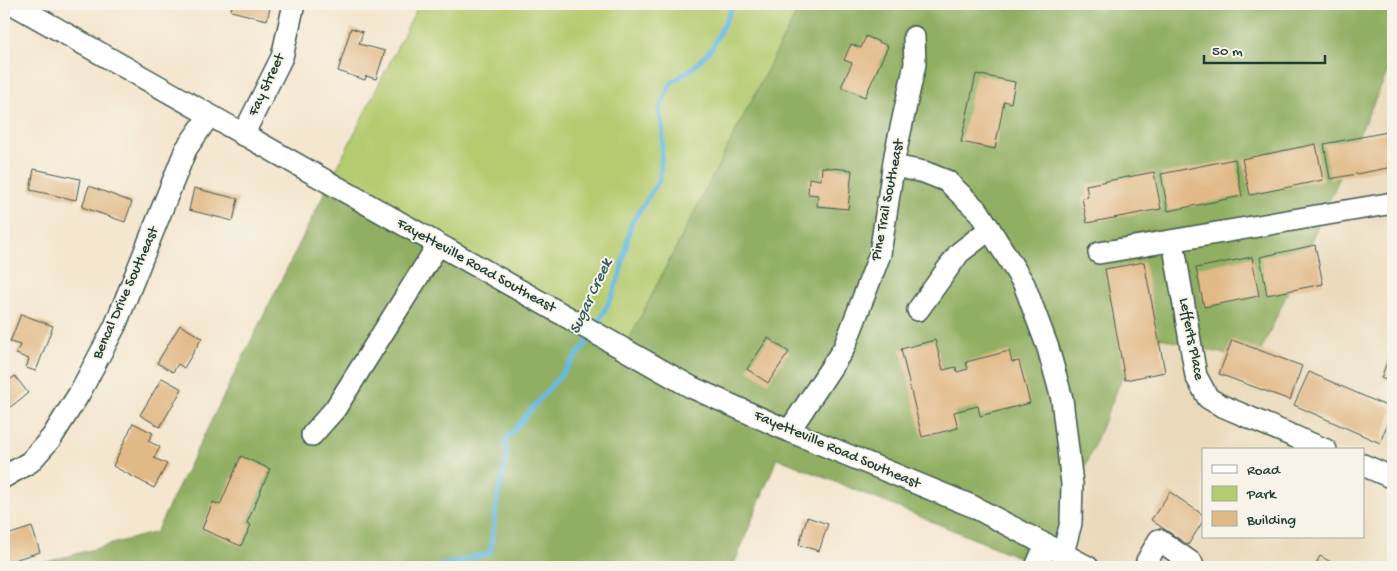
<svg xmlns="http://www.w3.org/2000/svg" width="1397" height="571" font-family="'Gochi Hand',sans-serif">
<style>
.built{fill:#ead9ba;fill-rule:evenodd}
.green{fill:#b5cb6f;stroke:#6a8452}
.forest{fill:#90af62;stroke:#58764b}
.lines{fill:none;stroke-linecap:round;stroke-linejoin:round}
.stream{stroke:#64b9e0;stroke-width:5}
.building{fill:#e1b987}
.minor-casing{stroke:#3f564b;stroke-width:24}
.minor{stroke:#fff;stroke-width:21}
.labels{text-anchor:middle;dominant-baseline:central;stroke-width:4;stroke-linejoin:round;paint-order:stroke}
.street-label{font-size:15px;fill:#1f3d34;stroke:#f7f3e8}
.water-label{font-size:16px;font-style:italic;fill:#305c5f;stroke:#f7f3e8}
</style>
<rect width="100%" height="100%" fill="#f7f3e8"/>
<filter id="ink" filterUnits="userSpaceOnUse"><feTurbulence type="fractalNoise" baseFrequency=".02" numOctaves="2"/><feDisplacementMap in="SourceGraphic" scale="10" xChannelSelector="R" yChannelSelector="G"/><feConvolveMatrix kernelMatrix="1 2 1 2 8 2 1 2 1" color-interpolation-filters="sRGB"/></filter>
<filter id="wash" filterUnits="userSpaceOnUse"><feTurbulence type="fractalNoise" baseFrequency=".0096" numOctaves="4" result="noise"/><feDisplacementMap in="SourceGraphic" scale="20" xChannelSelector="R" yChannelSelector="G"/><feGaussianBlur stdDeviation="1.12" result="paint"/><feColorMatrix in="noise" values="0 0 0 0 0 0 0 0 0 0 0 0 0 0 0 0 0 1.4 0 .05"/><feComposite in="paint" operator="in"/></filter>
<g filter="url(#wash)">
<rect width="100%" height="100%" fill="#f4e6cf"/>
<path class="built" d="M1393,60V567H1043L1141,332L1256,362ZM1203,450H1363V537H1203Z"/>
<path class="green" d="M419,4H801L619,359L329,184Z"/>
<path class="forest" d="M801,4H1367L1393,13V60L1256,362L1141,333L1043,567L777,458L733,567H28L156,532L329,184L619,359Z"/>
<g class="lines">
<path class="stream" d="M596,327L612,296L620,274L631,224L660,179L663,132L659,110L671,83L694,67L712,48L734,4
M436,567L490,553L497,499L507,458L505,441C533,406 564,373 591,337"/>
</g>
<g id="blocks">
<path class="building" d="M232,4H271L267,20L231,11Z
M351,28L363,32L359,44L385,51L376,79L366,76L365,80L338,71Z
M866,36L888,46L865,97L841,87L852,63L844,60L851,44L861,48Z
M976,74L1015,82L1011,103L1004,101L995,149L961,142Z
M1393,131V167L1330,179L1324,144Z
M1316,144L1323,180L1250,195L1242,159Z
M1235,159L1242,196L1168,211L1161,174Z
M822,167L852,170L848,209L817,206L818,195L808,194L809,178L821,180Z
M34,169L80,179L76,200L30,190Z
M1154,172L1161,209L1087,223L1082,198L1088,197L1086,185Z
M89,186L132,202L125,222L82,207Z
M194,188L238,199L233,221L189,210Z
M1315,245L1323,284L1267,295L1260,257Z
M1252,257L1259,296L1204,307L1196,268Z
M1144,262L1165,372L1125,380L1105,269Z
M21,314L53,326L36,371L26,368L29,359L16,354L20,345L10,342Z
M180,325L202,338L184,368L178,364L173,372L157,363Z
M768,338L789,352L768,383L747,369Z
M935,340L943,370L956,367L957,372L968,369L966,362L1009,351L1012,362L1019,361L1030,403L980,416L978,406L954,412L958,428L922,437L901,349Z
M1232,340L1302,366L1290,400L1219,374Z
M1392,349L1393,350V383L1381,378Z
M1309,372L1393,409L1380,443L1294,405Z
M15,376L28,393L4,412V384Z
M162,378L182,389L160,427L140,415Z
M133,423L153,433L148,441L160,447L154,458L167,464L154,488L113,466Z
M241,456L270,469L247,523L251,525L241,546L202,529L213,502L220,505Z
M1170,492L1203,515V521L1188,545L1151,520Z
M807,517L828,524L819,551L799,545Z
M32,527L40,552L4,563V536Z
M1320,556L1340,567H1314Z"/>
</g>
</g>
<g filter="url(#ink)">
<use href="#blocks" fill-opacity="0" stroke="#3f564b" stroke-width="1"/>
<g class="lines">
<defs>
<path id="minor" d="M13,4L691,387L789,431L972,506L1088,567
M243,135L282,57L294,4
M894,166L924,172L947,181L979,212L1024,284L1048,348L1062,399L1072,484L1071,523L1063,553
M1173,241L1196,376L1208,398L1220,405L1326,450
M1099,253L1393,203
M918,310L959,253L990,229
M789,431L844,348L880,254L895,155L915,64L914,37
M312,435L335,409L438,245
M1363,465L1393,478
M4,477L30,462L52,437L79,394L115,326L186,149L209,116
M1036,567L1046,544
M1150,567L1147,561L1159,540L1192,563L1193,567"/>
</defs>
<use href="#minor" class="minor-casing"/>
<use href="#minor" class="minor"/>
</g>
</g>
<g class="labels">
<g class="street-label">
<text transform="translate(267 85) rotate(-65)">Fay Street</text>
<text transform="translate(888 200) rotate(-79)">Pine Trail Southeast</text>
<text transform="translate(476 266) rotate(29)">Fayetteville Road Southeast</text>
<text transform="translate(126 293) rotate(-66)">Bencal Drive Southeast</text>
<text transform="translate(1191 339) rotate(79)">Lefferts Place</text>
<text transform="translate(837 450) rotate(23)">Fayetteville Road Southeast</text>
</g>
<g class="water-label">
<text transform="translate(592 297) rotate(-65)">Sugar Creek</text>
</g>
</g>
<rect width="1397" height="571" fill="none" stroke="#f7f3e8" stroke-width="20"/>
<rect x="1202" y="448" width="162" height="90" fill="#f7f3e8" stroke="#a1aaa0"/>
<rect x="1212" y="465" width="25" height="8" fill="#ffffff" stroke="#a1aaa0"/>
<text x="1247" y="474" font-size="15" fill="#1f3d34">Road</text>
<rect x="1212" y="486" width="25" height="15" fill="#b5cb6f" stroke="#a1aaa0"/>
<text x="1247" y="498" font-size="15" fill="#1f3d34">Park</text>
<rect x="1212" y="511" width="25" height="15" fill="#e1b987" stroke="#a1aaa0"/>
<text x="1247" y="524" font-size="15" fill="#1f3d34">Building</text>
<path d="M1204 55v8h121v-8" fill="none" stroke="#1f3d34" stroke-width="2.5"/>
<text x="1212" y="55" font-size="15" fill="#1f3d34" stroke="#f7f3e8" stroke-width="4" paint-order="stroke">50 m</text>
</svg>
